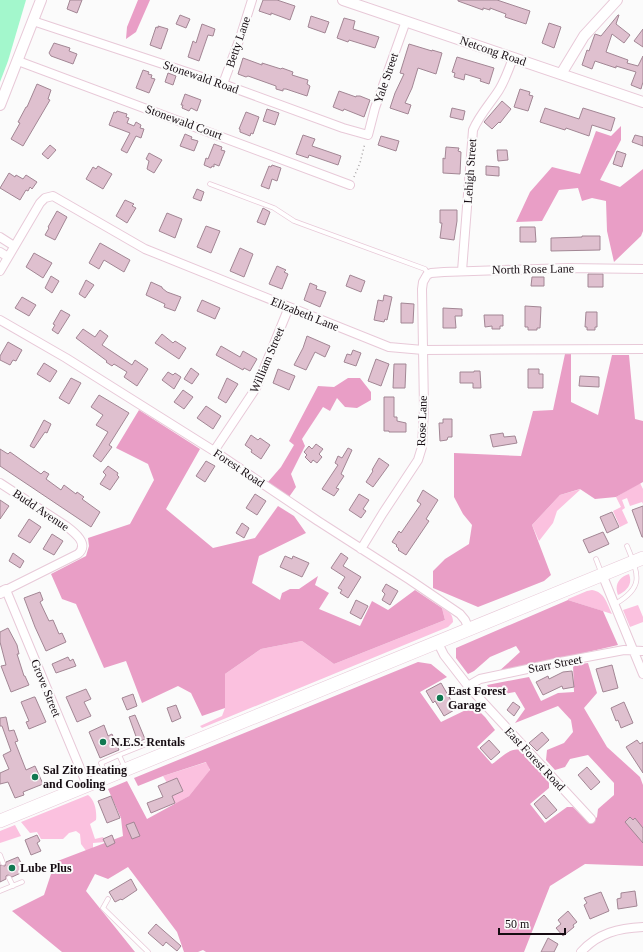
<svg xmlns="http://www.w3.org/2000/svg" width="643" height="952" font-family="'Times New Roman',serif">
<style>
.green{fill:#fbc1df}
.forest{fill:#e99ec6}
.water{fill:#a3f7cc}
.building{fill:#dfc0cf;stroke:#a28694}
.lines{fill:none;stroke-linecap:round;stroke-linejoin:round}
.service-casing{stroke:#e8c9d8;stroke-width:5.5}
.minor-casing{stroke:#e8c9d8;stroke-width:10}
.tertiary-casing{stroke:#e8c9d8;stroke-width:12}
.primary-casing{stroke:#e8c9d8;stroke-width:14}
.path{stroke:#a9a5a7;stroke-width:1.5;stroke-dasharray:1 3;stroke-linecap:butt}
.service{stroke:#fff;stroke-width:4}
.minor{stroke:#fff;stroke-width:8}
.tertiary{stroke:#fff;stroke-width:10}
.primary{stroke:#fff;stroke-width:13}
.poi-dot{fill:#117851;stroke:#fbfbfb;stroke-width:1.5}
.labels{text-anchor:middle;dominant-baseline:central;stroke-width:4;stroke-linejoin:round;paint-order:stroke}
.street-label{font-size:12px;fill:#160c12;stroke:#fbfbfb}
.poi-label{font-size:12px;font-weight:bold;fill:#160c12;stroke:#fbfbfb;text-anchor:start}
</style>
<rect width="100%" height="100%" fill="#fbfbfb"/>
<path class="green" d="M640,483L643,489V504L642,502L630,506L627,498L622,500L625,508L622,510L628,523L620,527L613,511L621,507L616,497Z
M581,489L557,511L553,523L539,541L532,525L560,495Z
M629,574C633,584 627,591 618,595C614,585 619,577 629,574Z
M592,590C605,592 607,604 612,614L568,600V599L587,591Z
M638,605L643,617V622L630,627L623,610Z
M442,608C449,612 453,614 453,622L448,627L202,728L200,726L222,716L225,708V674L261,649L302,641L334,664L445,620Z
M207,762L210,771L189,796L175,804L172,796L183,791L177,778L167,783L163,776Z
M88,795C95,800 97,812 96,820L90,824L95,839L103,837L105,842L93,843V850L87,852L81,844L80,834L76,831L69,833L63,839H41L37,832L30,833L21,822Z
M15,825L21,836L0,843V831Z"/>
<path class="forest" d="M138,0H150L136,32L126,39L127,27Z
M621,126V140L600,180L620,187L643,169V231L641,236L614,262L607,231L606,201L592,198L582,201L578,188L559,190L542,221L516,222L530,192L552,167L580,174L596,131L611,136Z
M565,354H571V402L598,415L612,355H629L635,419L643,421V482L616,497L595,499L580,489L560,495L532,525L551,575L544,581L478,607L433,588V571L445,559L469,544L472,525L463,514L454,497V453L521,456L533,411L553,410Z
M348,378H360L371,392V400L357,408L345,407L337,398L330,411L323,407L302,439L305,446L291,474L296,487L289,497L268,482L281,467L294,445L289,441L318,386L334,387Z
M139,410L200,449L166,509L213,548L255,538L278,506L294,516L306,533L259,556L252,583L280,600L282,593L290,589H299L318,576L315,585L329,593L319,609L360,626L372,601L388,610L415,590L442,608L445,620L334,664L302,641L261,649L225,674V708L202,716L191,693L178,686L142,703L126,661L104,668L76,604L62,599L51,574L86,556L89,546L88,538L130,524L154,480L148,464L116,448Z
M568,600L603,611L618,645L497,673L520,652L516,646L490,657L474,671L468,674L456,658V648Z
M418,662L431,664L447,677L420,692L441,722L474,706L485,717L495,730L477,747L492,764C500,759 510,747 520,750L549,781V788L530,804L545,823L567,807H573L590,824L597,817L598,809L614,795V783L588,755L570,759L565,767L555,770L546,760L547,750L564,743L573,732L571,720L558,706L515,723L525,709L515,692L494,696L487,685L529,677L541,701L558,693L574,692L573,665L588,663L597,693L584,708L607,747L640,777L643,785V866L585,864L550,886L524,952H206L203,950L198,952H184L177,932L128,867L108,879L95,874L86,891L135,952H62L12,911L44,895L55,862L123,836L121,818L108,789L127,781L147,819L189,796L210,770L206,762L163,776L138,786L134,778Z"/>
<path class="water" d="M0,0H26L8,61L0,82Z"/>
<path class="building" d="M70,0H82L77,13L67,9Z
M263,0H277L295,6L290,20L271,13V15L259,11Z
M458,0H497L530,11L526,24L505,17L506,14L490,8V10L483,8V10L458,1Z
M180,15L190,19L186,28L176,24Z
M618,15H619L616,24L630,35L624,43L612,34L606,52L628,60L627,63L638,66L643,56V82L641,89L631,85L636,72L616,66V68L595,61L592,69L582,65L587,50L589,51L595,34L601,36Z
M311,16L329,22L325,33L308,27Z
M344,18L355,21L353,29L379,37L375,48L349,40L348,42L337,38Z
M549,23L561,27L554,48L542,43Z
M202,24L215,29L213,36L208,35L199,61L188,57L193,41L196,43Z
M158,26L168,29L161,49L150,45L156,27L158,28Z
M643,29V47L634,41Z
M54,43L70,48L69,51L77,54L73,64L51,56L49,53Z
M409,44L432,51V50L442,53L436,74L418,68L412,88L405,103L411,105L408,114L390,108L395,93L404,74L400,73Z
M457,57L494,68L489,84L480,81L481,79L465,74L464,80L454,77L455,73L452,72Z
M243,58L262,65V63L281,69L282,68L293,72L292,75L308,80L307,84L310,86L307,96L286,89H283V91L276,89V86L248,76L246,77L238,74Z
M143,70L149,72L148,74L152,75L151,78L155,79L149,93L136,88Z
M168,73L176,76L173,85L165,82Z
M37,84L51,90L48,99L50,100L23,146L11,139L20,123L18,122L26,107H27Z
M520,89L530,92L529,95L533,96L528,111L514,107Z
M339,91L356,97V96H360L370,100L364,117L344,109L343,111L333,107Z
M185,94L201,100L197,111L191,108L189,111L182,108L183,105H181Z
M502,101L511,109L500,123L499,122L492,129L484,122Z
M452,108L465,111L463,120L450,117Z
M545,108L579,119L583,108L615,118L611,131L592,125L589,136L566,128L565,130L540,122Z
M267,109L279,113L275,125L263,121Z
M117,111L127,114L126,117L129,118L127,123L134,126L136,122L141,125L140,128L144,129L141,138L136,136L127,153L121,150L130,133L109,125L114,112L116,113Z
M246,112L259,117L253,134L251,133L250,136L240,132V129H239Z
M185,134L192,137L191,139L198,141L194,151L180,146Z
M303,135L315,139L312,146L341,156L338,165L309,155L308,158L296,154Z
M635,135L643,137V146L632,142Z
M381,136L399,141L396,151L378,145Z
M214,144L222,147L221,150L225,151L219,166L214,164V167L212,166L211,168L204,165L206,158L208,159Z
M50,145L56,150L48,159L42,154Z
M446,147L459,148L458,151L461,152L460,174L443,173V158L445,159Z
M497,150H507L508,160L498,161Z
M617,151L626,154L622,167L613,164Z
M149,153L162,160L154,173L147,169L149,161L146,159Z
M272,165L281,168L277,181L272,179L269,189L261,186L269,166L271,167Z
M98,166L112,174L103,189L86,179L93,167L96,169Z
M486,166L499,167V176L486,175Z
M9,173L15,177L16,175L23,179L26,175L37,182L32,189L30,187L28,191L26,190L20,200L0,188Z
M197,189L204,192L201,201L193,198Z
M125,200L134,204L132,206L136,208L127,223L116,216Z
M263,208L270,212L265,225L257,222Z
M440,210H457V221L454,240L440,238L442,223H440Z
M57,211L67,217L55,240L45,235L49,228L48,227Z
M167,213L182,219L175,238L159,231Z
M206,226L220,231L211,253L197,247Z
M520,227H535L536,242H520Z
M582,236H600V250L551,251V238L582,237Z
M100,243L130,260L124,272L104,260L99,269L89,263Z
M240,248L253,254L244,277L230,271Z
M34,253L52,263L43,278L26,267Z
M277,266L286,270L284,272L288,274L282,289L269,284Z
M588,274H603V287H588Z
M350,275L365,281L361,292L346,286Z
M51,276L59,281L52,293L45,288Z
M532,277H544V286H531Z
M86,280L94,285L85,298L79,294Z
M151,282L162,287V288L167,292L181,297L175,311L164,307L165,304L146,295Z
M310,283L317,286L316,289L326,292L320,307L304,300Z
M384,295L392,297L387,320L385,319L384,322L374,320L378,300L383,301Z
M22,297L36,305L29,316L15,308Z
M202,300L220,308L215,319L197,311Z
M401,303L414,304L413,323H401Z
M525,306L541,307L540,328H537V330H528V327H525Z
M443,308L462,309V316H455L456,328H443Z
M61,310L70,315L58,334L52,330L55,325L53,324Z
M586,312H597V327H595V330H587V327H585Z
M484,315H503V326H500V329H492V326L485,327Z
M83,329L95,337L100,330L108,336L102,345L132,365L135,360L148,369L137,386L124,377L127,372L114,364L112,366L106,362L107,361L76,338Z
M162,334L173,343L175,341L186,348L179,359L155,343Z
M307,336L330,346L325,357L315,352L306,370L294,365L303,348Z
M8,342L22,350L17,359L16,361L13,360L10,365L0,360V356Z
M221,346L240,357L243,351L257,359L250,371L244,368L243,370L216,355Z
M353,350L361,353L356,366L344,362L347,354L351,355Z
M376,359L389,364L381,386L368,381Z
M44,363L57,371L50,382L37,374Z
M394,364H406L405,388H393Z
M191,368L199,374L192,384L184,379Z
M278,369L295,376L289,390L273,383Z
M528,369H539V374H543V388H528Z
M474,371H480L481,388H473V383H460V372H474Z
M168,372L173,375L175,373L181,377L174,389L162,380Z
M580,376L599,377V387L579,386Z
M71,378L81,383L69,404L59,398Z
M227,378L238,384L226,403L218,398Z
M183,390L193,397L184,409L174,402Z
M99,395L129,413L109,445L112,447L101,462L93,456L108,432L96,425L103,415L91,407Z
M384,397H394V417H397V421L406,423V432H389V431H384Z
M206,406L221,416L213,429L197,418Z
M443,419H452V437H448L447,440L440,441L439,423H443Z
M44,420L51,424L47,433L45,432L34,448L30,446Z
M503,433L504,437L515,436L517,443L493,447L490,435Z
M251,435L258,440L260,438L270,445L261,459L251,452L252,450L245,445Z
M316,444L323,449L319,454L322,457L317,463L313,460L311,463L305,457L307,455L304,452L309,446L312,449Z
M348,448L352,450L341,474L344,476L336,488L339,489L334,496L322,489L338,465L335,463L338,456L342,458Z
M0,449L8,454L10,452L41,474L44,471L49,474L46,479L61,490L64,485L76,494L77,492L84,497L82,499L100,512L91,527L0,466Z
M379,458L389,465L373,487L366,482L373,471L372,470Z
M206,461L215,466L205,482L196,476Z
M108,466L118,473L117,475L119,477L110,490L100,484L106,475L103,472Z
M423,490L438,500L426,519L429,521L406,555L398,550L399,549L396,546L397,545L392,542L399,531L401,533L421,504L417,501Z
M255,494L266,501L257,515L246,508Z
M359,494L369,500L363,509L366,511L361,518L349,510Z
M0,500L9,506L0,519Z
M643,506V537H642L632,510Z
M612,512L619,527L607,533L600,517Z
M29,519L41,527L30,543L18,536Z
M242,523L249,528L244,538L236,533Z
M603,532L609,544L589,553L583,540Z
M52,534L63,541L54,555L43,549Z
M13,553L24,561L20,568L9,561Z
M341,553L348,558L343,566L361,577L348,598L340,593L342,590L338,588L345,577L331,568Z
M285,556L292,559L293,556L309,563L302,577L280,567Z
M386,584L398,591L390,605L382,600L385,594L382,591Z
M40,592L43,600L40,602L49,621L53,620L59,634L62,633L66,642L46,651L35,627L24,598Z
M356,600L368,606L361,619L350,613Z
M8,628L17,645L19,654H17L24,676H25L29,685L11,692L1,666L6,665L0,642V632Z
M68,657L70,661L73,659L76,666L56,673L52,664Z
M612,665L618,688L603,692L596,669Z
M572,671L574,687L563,689L562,686L543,695L536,682L548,676L549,679L563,672Z
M441,683L456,709L444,716L435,701L433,703L426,691Z
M86,689L91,699L84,702L91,716L77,722L66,697Z
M133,694L137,706L127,710L122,698Z
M34,697H35L46,722L29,729L26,722L29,721L21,702Z
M513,702L520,707L514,716L507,710Z
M624,702L633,723L621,728L618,720L616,721L611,708Z
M176,705L181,718L172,722L167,708Z
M135,715L145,739L138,742L129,717Z
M6,717L9,731L14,730L18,741L15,742L26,770L35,766L43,784L23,792L24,795L15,798L8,782L0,784V773L9,769L3,755L11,751L2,726H0V718Z
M104,725L108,736L112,734L119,750L100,758L89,732Z
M542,732L549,740L537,751L529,743Z
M489,740L500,752L491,760L480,748Z
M637,740L640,744L643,742V773L626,747Z
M587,767L600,782L591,790L578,775Z
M177,778L183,791L172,796L175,803L151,813L147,803L163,797L158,786Z
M544,795L557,810L546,819L534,804Z
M111,796L120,818L107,823L98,801Z
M630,817L633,820L635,818L643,828V843L625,822Z
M134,822L140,836L132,839L126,825Z
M37,835L40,841L37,843L41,851L31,855L25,840Z
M112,835L115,843L107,847L103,839Z
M18,857L25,871L12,877L8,875L6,876V879L0,882V865L5,866L6,862Z
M131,879L137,890L122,900L121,899L115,902L109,892Z
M635,891L637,906L618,909L617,899L621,898V893Z
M601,892L609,911L590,919L584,905L587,903L584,898Z
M568,911L577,922L573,925L574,927L563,936L556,928L561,924L558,920Z
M156,924L181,946L177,951L166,942L163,946L148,933Z
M548,938L558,944L554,952H541Z"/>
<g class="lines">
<defs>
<path id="service" d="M210,184L274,208L294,221L302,224L425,269L428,274
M596,559L601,572
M615,604C643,588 640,577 627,546
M119,755L149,743
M106,775L101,763L119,755L125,768
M0,855L3,863
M9,878L13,886
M0,891L22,882
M108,899L103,908L148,952"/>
<path id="minor" d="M33,21L223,84L343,128L368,135L375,108L406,21
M18,61L350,185
M223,84L241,35L252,0
M0,237L14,246
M0,252L8,257
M0,271L40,203L45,198L53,196L145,249L389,347L423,350L643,349
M462,271L473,130C480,114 490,104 499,90C505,80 509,69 513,58
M0,320L66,358L214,451L318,521L410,580L460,614L465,620L469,629
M214,451L256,388L289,307
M0,483L66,526C74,532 90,544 78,554L6,590L87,785
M361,549L383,513L418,460L422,447L424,409L422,289L423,282L427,275L431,273L444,272L567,268L643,269
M602,574L643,674
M437,641L444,655L468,686L591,819
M468,686L480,679L560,662L624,650L643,651
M581,952C598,933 619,928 643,927"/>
<path id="tertiary" d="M343,0L643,102
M561,74L584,36L617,0
M0,105L41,0
M0,593L6,590"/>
<path id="primary" d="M0,821L643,558"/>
</defs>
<use href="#service" class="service-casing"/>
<use href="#minor" class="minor-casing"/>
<use href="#tertiary" class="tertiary-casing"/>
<use href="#primary" class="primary-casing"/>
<path class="path" d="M354,177L360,163L365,143"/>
<use href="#service" class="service"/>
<use href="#minor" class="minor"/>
<use href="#tertiary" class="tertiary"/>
<use href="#primary" class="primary"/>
</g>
<g class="poi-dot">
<circle cx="440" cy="698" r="4"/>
<circle cx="103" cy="742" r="4"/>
<circle cx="35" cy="777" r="4"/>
<circle cx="12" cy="868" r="4"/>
</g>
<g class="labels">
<g class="street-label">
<text transform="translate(238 42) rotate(-71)">Betty Lane</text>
<text transform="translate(493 51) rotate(19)">Netcong Road</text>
<text transform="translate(201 77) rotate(19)">Stonewald Road</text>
<text transform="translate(386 78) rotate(-71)">Yale Street</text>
<text transform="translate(184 122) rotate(20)">Stonewald Court</text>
<text transform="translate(470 171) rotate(-86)">Lehigh Street</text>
<text transform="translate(533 269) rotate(-1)">North Rose Lane</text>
<text transform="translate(305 314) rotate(22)">Elizabeth Lane</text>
<text transform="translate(267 360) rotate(-67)">William Street</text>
<text transform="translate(422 421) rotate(-88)">Rose Lane</text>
<text transform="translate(239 468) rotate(34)">Forest Road</text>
<text transform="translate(41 510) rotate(34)">Budd Avenue</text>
<text transform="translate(555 664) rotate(-11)">Starr Street</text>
<text transform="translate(46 688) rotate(68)">Grove Street</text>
<text transform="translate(535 759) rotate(47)">East Forest Road</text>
</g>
<g class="poi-label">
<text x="448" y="691">East Forest<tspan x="448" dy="14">Garage</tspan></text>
<text x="111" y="742">N.E.S. Rentals</text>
<text x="43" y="770">Sal Zito Heating<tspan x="43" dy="14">and Cooling</tspan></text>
<text x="20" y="868">Lube Plus</text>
</g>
</g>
<path d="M499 928v6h66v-6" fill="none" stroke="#160c12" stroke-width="2"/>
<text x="505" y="928" font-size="12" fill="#160c12" stroke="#fbfbfb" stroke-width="3" paint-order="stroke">50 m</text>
</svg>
